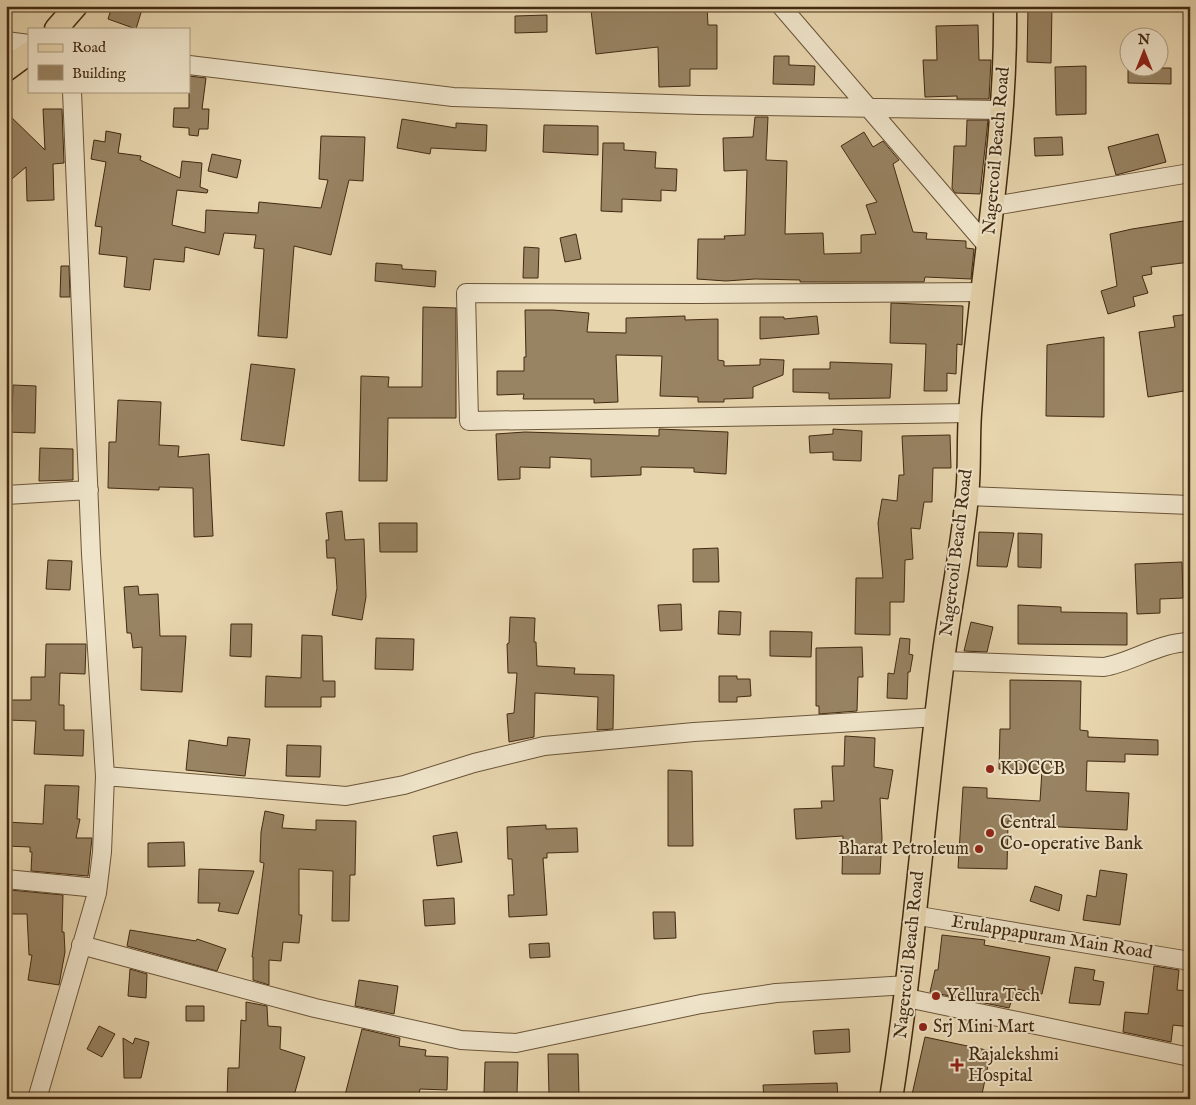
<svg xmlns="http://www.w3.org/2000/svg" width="1196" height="1105" font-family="'IM FELL English',serif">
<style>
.building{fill:#988363;stroke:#422a11}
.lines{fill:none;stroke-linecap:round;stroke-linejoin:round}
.minor-casing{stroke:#6b5538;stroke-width:20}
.major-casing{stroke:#422a11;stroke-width:25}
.minor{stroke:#efe4ca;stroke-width:18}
.major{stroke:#e7d5ae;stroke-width:22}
.poi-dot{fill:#8f2418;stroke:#efe4ca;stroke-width:2}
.labels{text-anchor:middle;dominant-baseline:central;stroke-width:4;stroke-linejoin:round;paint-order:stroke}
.street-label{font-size:18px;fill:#422a11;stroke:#efe4ca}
.poi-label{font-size:18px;fill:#422a11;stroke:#efe4ca;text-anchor:start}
</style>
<rect width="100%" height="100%" fill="#e7d5ae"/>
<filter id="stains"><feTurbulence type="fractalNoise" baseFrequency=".004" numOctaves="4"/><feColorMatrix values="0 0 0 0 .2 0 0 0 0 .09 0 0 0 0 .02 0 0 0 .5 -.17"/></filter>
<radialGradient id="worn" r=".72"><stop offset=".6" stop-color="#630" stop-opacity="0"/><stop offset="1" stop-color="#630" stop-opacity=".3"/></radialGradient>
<path class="building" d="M112,6H143L136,29L108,19Z
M603,6H707L708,25H717V69H690V86L659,87L658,47L596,54L591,10L603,8Z
M1028,6H1052L1051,63L1027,62Z
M547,15V32L515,33V16Z
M978,25L979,60H991L989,99H957V96L925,97L923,60H937L936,26Z
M774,56H789V65L815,66L814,85L773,84Z
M1086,66V114L1056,115L1055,67Z
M1128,68H1171V84L1128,83Z
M189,76L206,78L202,109H209L208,129H199L198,136L189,135V128L173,127L174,108H189Z
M43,109H62L64,163L53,164L54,200L27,201L26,167L6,184V112L45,150Z
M755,117H768L766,160L787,161L785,234L823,233L824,254L861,253V235L876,234L866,205L877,202L841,146L864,132L873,147L883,141L899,160L893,164L913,232L927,233L926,239L966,241V248L974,249L971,279L925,277L924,282H800V280L755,279L726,281L697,279L698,239H725L724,236L745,235L747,170L724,171L723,138L753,137Z
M402,119L456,128V123L487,125L486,151L431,148L430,154L397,148Z
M967,120H988L980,194L955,193L952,188L954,146H966Z
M544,125L598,126V155L543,152Z
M106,131L121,134L118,153L141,156L140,160L180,178L182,161L202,163L200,187L208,190L207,193L177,190L172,225L205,233L206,210L258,213L259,202L321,208L328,180L319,179L321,136L365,137L363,181L349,180L331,255L294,246L287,338L258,336L264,249L254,248L256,235L224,233L219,255L185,247L184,262L154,259L150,290L124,287L127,257L99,254L102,227L95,226L106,162L91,159L94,140L105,142Z
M1158,134L1166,162L1116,175L1108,147Z
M1062,137L1063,155L1035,156L1034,138Z
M603,143H624V150L656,152L655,168L677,169L676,191L661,190V201L622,199V212L601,211Z
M212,154L241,160L237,178L208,171Z
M1190,220V262L1151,267L1152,274L1142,276L1148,293L1133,297L1135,306L1108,314L1101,291L1117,286L1110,234L1132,229Z
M576,234L581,259L565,262L560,238Z
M524,247L539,248L538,278H523Z
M376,263L402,265V269L436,271L435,287L375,281Z
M61,266H69L70,297H60Z
M891,303L963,306L962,345L957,344L956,374L947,373V391H924L926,344L890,343Z
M423,307L456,308V418H388L387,481H359L361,376L389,377L388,387H422Z
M525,310H553L589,313L587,332L626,333V318L685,316V320L718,319V360L724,361V366L760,365V359L784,360L783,375L753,387V398L724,399V402H698V397L660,396L662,356L616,355L618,402L594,403V399H523L524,394L497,395V371H524V357H526Z
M1190,314V390L1148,397L1139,332L1175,327L1173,316Z
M817,316L819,334L760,339V317H784V319Z
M1104,337V417L1046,416L1047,345Z
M830,362L892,364L890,398L829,399V393L793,392V369H830Z
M251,364L295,369L284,446L241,440Z
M13,385L36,386L35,433L6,432V413H12Z
M118,400L161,402L159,445L179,446L178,457L209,454L213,536L194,537L193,488L159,487V490L108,488L109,442H116Z
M659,429L728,432L726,474L694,472V468L641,467V475L591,477V459L550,457V468L520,467V479L498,480L496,434L525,432L659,436Z
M833,429L862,431L861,461L833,460V452L810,453L809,436L833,434Z
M950,435L951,468H933L932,502H924L920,529L911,528L913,559L905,560L904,602H890V635L855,634L856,578H883L878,523L882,499L897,501L899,475H904L902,436Z
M40,448L73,449V480L39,481Z
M342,511L345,540L364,539L366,597L362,620L332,615L337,588L335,558H327L326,540H329L326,513Z
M379,523H417V552H380Z
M979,532L1014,533L1007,567L977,566Z
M1018,533L1042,534L1041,568L1018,567Z
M718,548L719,582H693V549Z
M48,560L72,561L70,590L46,589Z
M1182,562L1183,598L1160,599V613L1137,614L1135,564Z
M138,586L139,595L158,594L160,636H186L182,692L141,690L142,647L133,648L131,633H127L124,587Z
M681,604L682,630L660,631L658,605Z
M1018,605L1061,607V612L1127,613V645L1018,644Z
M719,611L741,612L740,635L718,634Z
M510,617L535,618L534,642H536L537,666L575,668L574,674L614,675L613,729L597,730L598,697L535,693L534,737L509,742L507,714L514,713L517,673H508L507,644L509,643Z
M971,622L993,627L987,652L964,651Z
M231,624H252L251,657L230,656Z
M770,631L812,632L811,657L770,656Z
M302,635L322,636L323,681H335V697H321V707H265L266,676L301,678Z
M376,638L414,639L413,670L375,669Z
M900,638L910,639L909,654L913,655L910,672H908L907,699L887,698L888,673L894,674Z
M46,644H86L85,674L60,673L59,705H64V730H84L83,756L34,754L36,721L6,720V700H31V677H45Z
M862,647L863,677H858L857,711L819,714V706H816V648Z
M719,676H737V679H750L751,696L737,697V702H719Z
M1010,680L1081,681L1080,730L1088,731V737L1158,740V755L1125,754V762L1087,761L1086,791L1129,793L1127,830L1039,826V823L1008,821L1007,869L958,868L963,787L987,788V798L1040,801L1042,770L999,769L1000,729H1010Z
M845,736L875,738L874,767L893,770L888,799L880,798L882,838L880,874H842L843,836L796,839L794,809L822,808L821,801H834L832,766H844Z
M228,737L250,739L245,776L186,770L189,740L227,746Z
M287,745L321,746L320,777L286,776Z
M668,770L692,771L693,846H668Z
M45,785L79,786L77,819H80L76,838H92L88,876L31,871L32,852H30V847L6,846V822L43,824Z
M265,811L284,815L282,828L316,830V820L356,821L355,875H350L349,921H332L333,871L299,869V915H302L299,943L283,942L281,961L269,960V985L253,980V957H252L264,863L260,862L261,832Z
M546,825V829L577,828L578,852L547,853V858H543L547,915L509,917L508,895H514L512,859H508L507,827Z
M457,832L462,862L437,866L433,836Z
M184,842L185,866L148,867V843Z
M199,869L254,871L238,914L218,911L220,903H198Z
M1100,870L1127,874L1120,925L1083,920L1087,895L1096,897Z
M1035,886L1062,895L1059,911L1030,901Z
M10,890L63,895L62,932H64L65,952L59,985L28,980L32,955H29L27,914H9Z
M454,898L455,924L425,926L423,900Z
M653,912H675L676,938L654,939Z
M130,930L196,941L197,939L226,949L217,971L127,946Z
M942,935L985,940L984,945L1050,957L1042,994L1016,989L1009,1008L930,992L935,970H938Z
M549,943L550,957L530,958L529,944Z
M1154,966L1179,970L1177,990L1190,991V1027L1173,1025L1171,1042L1123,1032L1125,1012L1148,1014Z
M1075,967L1095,970L1093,980L1104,982L1100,1005L1069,1003Z
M130,969L147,974L146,998L128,996Z
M359,980L398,986L394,1014L355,1006Z
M246,1002L267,1006L268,1026L281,1027L280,1049L305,1057L293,1099H227L228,1068H239L241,1020L246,1021Z
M186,1006H204V1021H186Z
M99,1026L115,1034L102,1057L87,1049Z
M362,1029L400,1038L399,1046L426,1050L425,1056L448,1057L447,1090L420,1089L418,1099H344Z
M849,1029L850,1052L815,1054L813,1031Z
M925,1037L991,1051L981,1099H911Z
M123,1038L133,1044L135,1038L149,1042L141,1078H124Z
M548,1054H578L579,1095H549Z
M485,1062H518L517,1094L484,1093Z
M837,1083L838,1099H764L763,1085Z"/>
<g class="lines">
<defs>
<path id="minor" d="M781,6L989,248
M6,41L29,44
M189,65L453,97L699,105L1001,110
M993,206L1190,173
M970,413L469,421L466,293L697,294L984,292
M6,495L89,490
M967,496L1190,505
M943,661L1104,667C1132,662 1161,642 1190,642
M105,776L346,796L404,785L474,763L544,746L694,732L937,717
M6,879L97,888
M913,915L1190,961
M81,945L315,1008L461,1040L516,1043L701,1004L776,993L908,985
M907,998L1190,1057
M37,1099L97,893L102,852L105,776L91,554L72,91"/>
<path id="major" d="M56,29L76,6
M6,70L29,53
M891,1099C914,953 924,806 943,660C950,605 962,551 967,496C970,469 968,441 970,413C980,277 1007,143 1005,6"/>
</defs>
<use href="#minor" class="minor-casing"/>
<use href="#major" class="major-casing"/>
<use href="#minor" class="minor"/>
<use href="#major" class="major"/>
</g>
<g class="poi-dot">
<circle cx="990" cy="769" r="5"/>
<circle cx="990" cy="833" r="5"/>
<circle cx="979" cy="849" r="5"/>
<circle cx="936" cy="996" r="5"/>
<circle cx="923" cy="1027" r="5"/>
<path d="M954.5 1057.5h5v5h5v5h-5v5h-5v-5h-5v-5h5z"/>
</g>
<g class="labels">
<g class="street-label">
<text transform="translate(997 151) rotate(-85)">Nagercoil Beach Road</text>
<text transform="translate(957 553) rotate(-83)">Nagercoil Beach Road</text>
<text transform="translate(1052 938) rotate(9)">Erulappapuram Main Road</text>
<text transform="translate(910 955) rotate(-84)">Nagercoil Beach Road</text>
</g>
<g class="poi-label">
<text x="1000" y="769">KDCCB</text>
<text x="1000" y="823">Central<tspan x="1000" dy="21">Co-operative Bank</tspan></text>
<text x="969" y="849" text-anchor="end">Bharat Petroleum</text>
<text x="946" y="996">Yellura Tech</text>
<text x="933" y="1027">Srj Mini Mart</text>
<text x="968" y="1055">Rajalekshmi<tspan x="968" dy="21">Hospital</tspan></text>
</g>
</g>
<rect width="1196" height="1105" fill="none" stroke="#e7d5ae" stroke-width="25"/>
<rect x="8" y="8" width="1181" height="1090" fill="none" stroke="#422a11" stroke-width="2.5"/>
<rect x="12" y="12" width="1171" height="1080" fill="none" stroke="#422a11"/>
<rect x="28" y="28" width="162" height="65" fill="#efe4ca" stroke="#aa9a80"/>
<rect x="38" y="44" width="25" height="8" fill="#e7d5ae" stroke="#aa9a80"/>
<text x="72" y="52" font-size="15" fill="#422a11">Road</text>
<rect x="38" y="65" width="25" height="15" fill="#988363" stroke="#aa9a80"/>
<text x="72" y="78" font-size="15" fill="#422a11">Building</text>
<g transform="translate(1144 52)"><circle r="24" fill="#efe4ca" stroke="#aa9a80"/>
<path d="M0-4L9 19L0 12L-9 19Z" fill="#8f2418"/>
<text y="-8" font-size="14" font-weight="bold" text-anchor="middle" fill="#422a11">N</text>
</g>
<rect width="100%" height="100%" filter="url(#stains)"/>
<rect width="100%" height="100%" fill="url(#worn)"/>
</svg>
